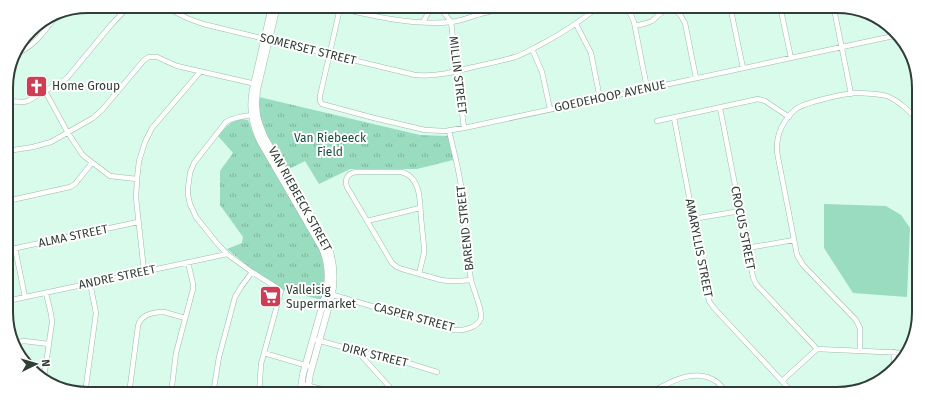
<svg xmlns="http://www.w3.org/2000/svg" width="925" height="400" font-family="'Fira Sans',sans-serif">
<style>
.grass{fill:url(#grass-tufts)}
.garden{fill:#99dcbf}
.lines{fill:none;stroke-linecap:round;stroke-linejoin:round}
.street-casing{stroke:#9bbcad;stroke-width:5.5}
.secondary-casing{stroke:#9bbcad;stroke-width:7}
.street{stroke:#fff;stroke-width:4.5}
.secondary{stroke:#fff;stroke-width:6}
.labels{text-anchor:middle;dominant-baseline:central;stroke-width:4;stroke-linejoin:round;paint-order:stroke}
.street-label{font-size:12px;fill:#303e37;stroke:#fff}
.poi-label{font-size:12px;fill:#303e37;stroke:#fff;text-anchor:start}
.park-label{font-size:12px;fill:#164e3a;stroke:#fff}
.rim{fill:none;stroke:#303e37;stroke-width:2}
</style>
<defs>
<pattern id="grass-tufts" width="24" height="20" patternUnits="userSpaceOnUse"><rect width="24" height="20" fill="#99dcbf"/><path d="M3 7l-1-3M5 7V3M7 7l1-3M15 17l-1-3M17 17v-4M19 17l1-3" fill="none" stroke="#7db49c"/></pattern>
</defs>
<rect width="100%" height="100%" fill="#d9fbeb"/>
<path class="grass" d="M259,97L420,135L448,136L453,160L417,169H350L319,184L305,161L287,170L263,129L259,114Z
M241,119L248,120L254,136L321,252L325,275L324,293L322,300L283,290L253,270L227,249L242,243L243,237L220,205V171L233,153L218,136C226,127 229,122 241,119Z"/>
<path class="garden" d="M824,204L886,206L901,215L910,228L907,297L853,293L824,248Z"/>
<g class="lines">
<defs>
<path id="street" d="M163,6L187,18L203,24L415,75C435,77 454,72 473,67C487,64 502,61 515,57C524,54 532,49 540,45C561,34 581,21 599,6
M330,6C368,15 412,26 451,22C461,21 471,17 480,14C489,12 498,10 507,6
M438,6L445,14L451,22L464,128
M623,6L631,15L634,22L647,88
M672,6L681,16L685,23L696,78
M730,6L743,68
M780,6L791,58
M835,6L834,9L851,94
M340,8L320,96V101L322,104L374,118L425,130L445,131L464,128L898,35
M423,22L432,6
M576,24L591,53L600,99
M635,26L647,23L652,21L669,6
M532,49L542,72L550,109
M14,54C35,48 47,27 60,11
M45,91L68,133L82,154L85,157L110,176L137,179
M6,101L23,102L28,101L62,81L67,78L111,25L129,6
M720,108L753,277L756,284L817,349
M253,115C244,116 234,117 226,122L194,163L190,173L188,188V195L190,204L196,217L216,242L227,254L252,272L279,289L281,291L261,364L259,394
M674,118L709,301L714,308L794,394
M657,121L758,99L765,101L789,117
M7,151L33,147L51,142L93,118L102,110L144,60L149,57H157L177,66L256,84
M7,201L70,187L75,184L92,163
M693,219L740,211
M367,221L420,208
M15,248L25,297
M747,248L794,240
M7,250L138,222
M144,271L136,198L137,179L139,161L145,142L152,128L200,72
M419,274L424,253V247C423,237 422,227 421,218C420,202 421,176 401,172H356C348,173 344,179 347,187L392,263L397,267L402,269L441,280C451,282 461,281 471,280
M330,294L454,330C462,331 478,328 481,318C483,311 473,289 471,280C466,252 466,223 462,194C460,173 454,152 449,131
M7,301L227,254
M317,340L357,351L408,363L437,372
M14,343L24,341L49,344
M357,351L396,394
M860,351V328L856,320L803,265L797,255L777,152C776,135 783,120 796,109C803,103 846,93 856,93C863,93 880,94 887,96C899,101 909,111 918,120
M264,353L308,366
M894,368V352
M44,378L52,322L51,314L46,293
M782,381L817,349L906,353
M301,384L330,391L333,394
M86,394V386L96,313L90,283
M129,394L138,326C141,314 153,312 164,312L185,318
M171,394L176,353L193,289V284L188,262
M213,394L219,357L235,297L241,287L252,272
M648,394C668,383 695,366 717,382C721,385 724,390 728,394"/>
<path id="secondary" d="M272,6L253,89C249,107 252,124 260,141L322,248C328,262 329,278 326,293L303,374L300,394
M277,6L257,90L256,104L257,115L260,126L265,138L327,243C334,260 335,277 332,295L310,374L307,394"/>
</defs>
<use href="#street" class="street-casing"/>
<use href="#secondary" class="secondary-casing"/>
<use href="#street" class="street"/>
<use href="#secondary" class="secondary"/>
</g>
<defs>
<symbol id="church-square" viewBox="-11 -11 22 22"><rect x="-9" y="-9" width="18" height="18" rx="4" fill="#cd3d54" stroke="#fff"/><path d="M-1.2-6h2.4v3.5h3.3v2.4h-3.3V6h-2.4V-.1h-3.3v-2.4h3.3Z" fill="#fff"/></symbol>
<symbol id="supermarket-square" viewBox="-11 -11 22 22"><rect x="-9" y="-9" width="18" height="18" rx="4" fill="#cd3d54" stroke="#fff"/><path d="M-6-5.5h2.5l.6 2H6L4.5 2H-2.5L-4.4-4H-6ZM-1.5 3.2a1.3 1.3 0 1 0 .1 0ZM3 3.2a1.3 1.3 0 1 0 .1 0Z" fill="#fff"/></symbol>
</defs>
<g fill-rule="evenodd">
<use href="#church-square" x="24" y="74" width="25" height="25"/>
<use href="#supermarket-square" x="258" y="284" width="25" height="25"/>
</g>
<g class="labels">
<g class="street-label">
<text transform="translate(308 49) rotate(14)">SOMERSET STREET</text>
<text transform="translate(458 75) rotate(83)">MILLIN STREET</text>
<text transform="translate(610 96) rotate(-12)">GOEDEHOOP AVENUE</text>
<text transform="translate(300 199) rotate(61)">VAN RIEBEECK STREET</text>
<text transform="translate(465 228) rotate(-96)">BAREND STREET</text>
<text transform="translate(743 228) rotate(79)">CROCUS STREET</text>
<text transform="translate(73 236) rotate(-12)">ALMA STREET</text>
<text transform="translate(699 248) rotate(79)">AMARYLLIS STREET</text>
<text transform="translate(117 277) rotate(-12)">ANDRE STREET</text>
<text transform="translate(414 317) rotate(15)">CASPER STREET</text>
<text transform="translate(375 355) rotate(14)">DIRK STREET</text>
</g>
<g class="poi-label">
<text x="52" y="86">Home Group</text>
<text x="286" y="290">Valleisig<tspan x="286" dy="14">Supermarket</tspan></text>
</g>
<g class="park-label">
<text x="330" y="138">Van Riebeeck<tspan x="330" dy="14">Field</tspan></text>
</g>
</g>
<path d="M0 0H925V400H0ZM88 13H837A75 75 0 0 1 912 88V312A75 75 0 0 1 837 387H88A75 75 0 0 1 13 312V88A75 75 0 0 1 88 13Z" fill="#fff" fill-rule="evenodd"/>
<path class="rim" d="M88 13H837A75 75 0 0 1 912 88V312A75 75 0 0 1 837 387H88A75 75 0 0 1 13 312V88A75 75 0 0 1 88 13Z"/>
<g transform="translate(36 364) rotate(85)" stroke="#ffffff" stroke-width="3" paint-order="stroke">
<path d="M0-3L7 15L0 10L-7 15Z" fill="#303e37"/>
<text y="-6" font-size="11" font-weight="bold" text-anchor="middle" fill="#303e37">N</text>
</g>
</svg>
